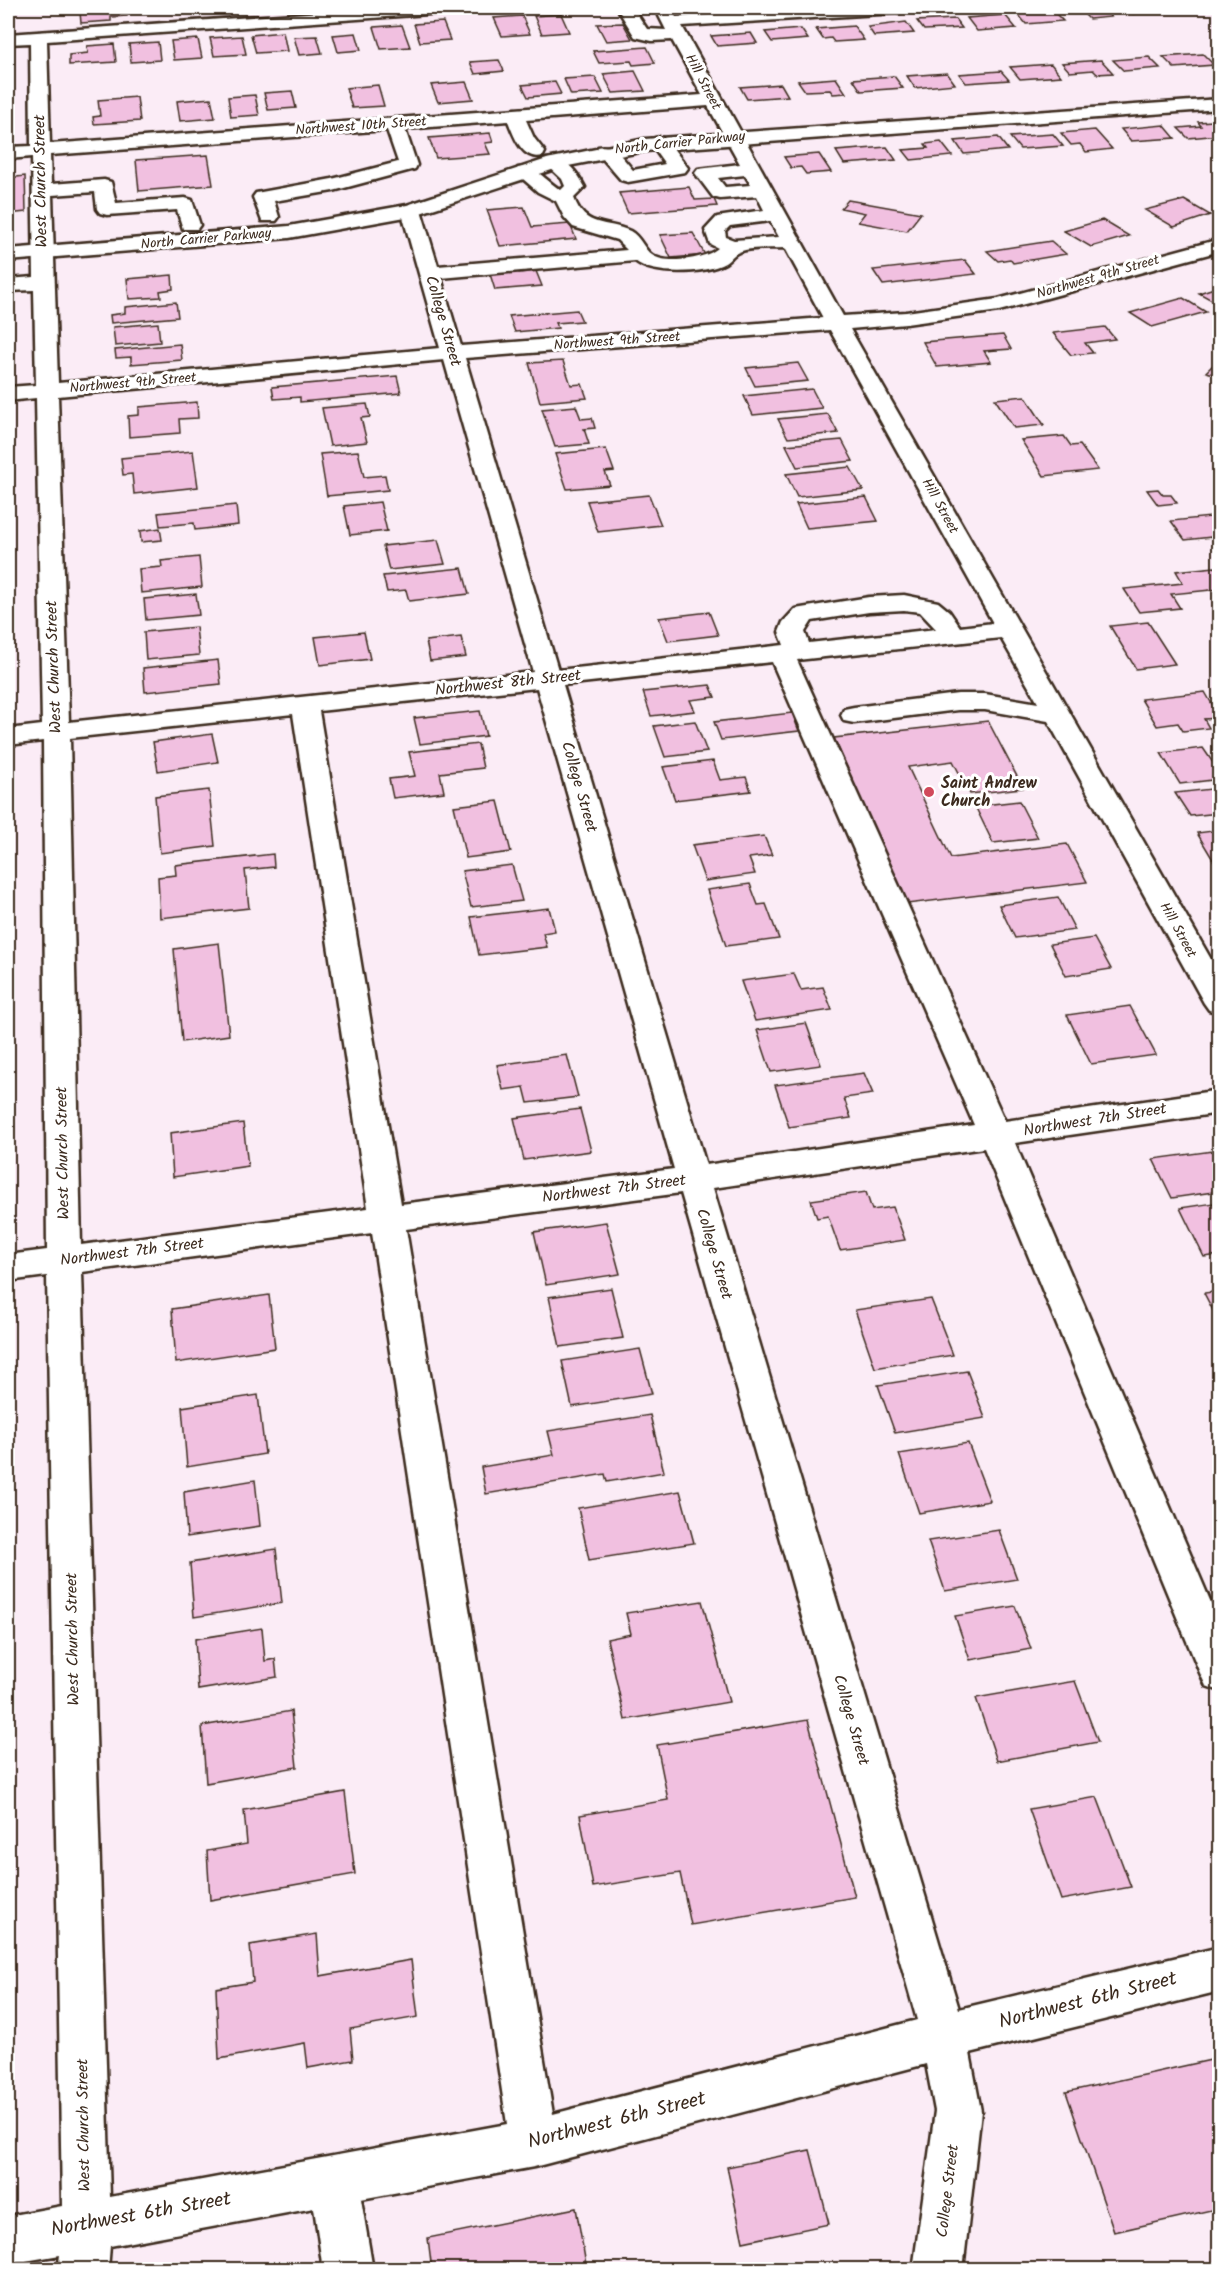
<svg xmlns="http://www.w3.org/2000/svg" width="1227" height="2277" font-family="Kalam,sans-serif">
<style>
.building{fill:#f1c0e0;stroke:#3b2a1e;stroke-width:1.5}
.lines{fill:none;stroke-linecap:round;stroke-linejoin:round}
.minor-casing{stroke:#3b2a1e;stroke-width:5}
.major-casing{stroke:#3b2a1e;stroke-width:5}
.minor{fill:#fff;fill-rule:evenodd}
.major{fill:#fff;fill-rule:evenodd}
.poi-dot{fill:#d1495b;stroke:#fff;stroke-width:2}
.labels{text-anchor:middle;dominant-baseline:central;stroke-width:6;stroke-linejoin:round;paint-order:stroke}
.far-street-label{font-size:14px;fill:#3b2a1e;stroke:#fff}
.street-label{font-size:16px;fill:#3b2a1e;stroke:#fff}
.poi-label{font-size:16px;font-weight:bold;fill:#3b2a1e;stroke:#fff;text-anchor:start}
.near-street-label{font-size:20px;fill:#3b2a1e;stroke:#fff}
</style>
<rect width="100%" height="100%" fill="#fbecf6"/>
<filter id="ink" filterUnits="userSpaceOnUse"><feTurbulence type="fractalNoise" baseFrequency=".0167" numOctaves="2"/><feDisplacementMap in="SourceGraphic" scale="12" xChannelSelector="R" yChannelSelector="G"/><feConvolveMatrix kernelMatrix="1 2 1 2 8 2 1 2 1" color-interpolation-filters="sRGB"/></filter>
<g filter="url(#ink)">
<path class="building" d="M1102,8L1111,17L1089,19L1079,9Z
M1120,8H1160L1133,14Z
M126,9L127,16L111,17V21L81,23L80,12Z
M1054,12L1063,21L1026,24L1018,14Z
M561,14L569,32L542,34L534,16Z
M1005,15L1016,28L977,31L967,18Z
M522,16L530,34L502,36L494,18Z
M955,19L962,28L924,30L917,21Z
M443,22L450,40L420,42L414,24Z
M906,22L914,33L874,36L868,27Z
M623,23L632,39L606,41L597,24Z
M402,25L410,47L381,49L374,27Z
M854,26L864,40L834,42L831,38L823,39L816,29Z
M801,29L808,39L772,42L765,32Z
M283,32L287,51L256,53L251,35Z
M356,33L361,50L338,52L333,35Z
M751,33L757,43L717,46L711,36Z
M242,36L246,54L214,56L210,38Z
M317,36L322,53L299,55L294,37Z
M198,39L202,58L174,60L171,41Z
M158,42L160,60L131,62L129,44Z
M114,44L116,62L69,65V55L88,53L87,46Z
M647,47L655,63L633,65L631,61L599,63L593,51Z
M1203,54L1214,65L1174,68L1163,57Z
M1149,57L1160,68L1124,71L1113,60Z
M499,60L504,71L475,74L470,62Z
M1101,60L1113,73L1097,74L1093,70L1070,72L1062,63Z
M1051,64L1061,76L1020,79L1010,67Z
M635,71L645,91L613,93L603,74Z
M1001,71L1009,80L966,83L959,74Z
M947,73L955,84L915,88L907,76Z
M894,76L903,88L861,91L853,79Z
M595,77L603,93L571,95L564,79Z
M836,78L846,93L833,94L830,90L805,91L798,81Z
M466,82L473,99L438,102L431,85Z
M555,82L561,94L528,97L522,85Z
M781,84L788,96L747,99L740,87Z
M378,85L384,106L352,108L346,88Z
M292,91L296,108L268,110L264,93Z
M255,95L259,115L231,117L228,97Z
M137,97L140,121L94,124L93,117L100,116L98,100Z
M211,98L215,118L180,121L177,101Z
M1213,121L1220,127V135L1188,138L1178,128L1201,126L1198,122Z
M1164,125L1175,138L1131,141L1121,129Z
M1095,130L1112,149L1086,152L1080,144L1071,145L1061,133Z
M490,133L493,142L485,143L490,154L436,158L429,138Z
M1053,134L1063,146L1020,149L1010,137Z
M998,137L1008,150L964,154L955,141Z
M941,142L952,156L911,160L903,150L928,148L925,144Z
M887,147L896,160L844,164L836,151Z
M819,154L831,172L806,174L801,167L791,168L784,157Z
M208,155L213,185L139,191L136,160Z
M25,176L26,212L8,214V178Z
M689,187L695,200L714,199L717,206L628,213L619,193Z
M848,200L921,213L907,231L858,222L865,213L841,208Z
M1184,200L1210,215L1174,227L1145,210Z
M524,207L532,227L570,224L576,239L500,246L487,210Z
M1102,220L1129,236L1091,247L1064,231Z
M693,233L705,255L671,258L660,235Z
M1051,241L1066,254L1013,263L1010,259L998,261L987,251Z
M965,260L976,274L883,285L873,270Z
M518,269L519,273L536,271L542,286L495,290L489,271Z
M172,275L173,289L160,291L161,297L129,299L127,279Z
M1220,286L1219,304L1199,293Z
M1183,298L1206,312L1152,327L1130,313Z
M176,302L178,317L111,323L110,315L125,313V307Z
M577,310L582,321L556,323L558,328L515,332L509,316Z
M158,323L160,342L115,346L113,327Z
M1105,327L1115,339L1085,343L1093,353L1071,355L1053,333Z
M1003,335L1011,349L984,351L991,362L937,367L923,342Z
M180,344L182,360L131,364V357L116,358L115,350Z
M563,361L571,385L582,384L587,398L540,402L529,363Z
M1216,362L1220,363V376L1206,372Z
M798,363L808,381L755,386L746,368Z
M397,376L401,393L300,402V397L274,399L272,387Z
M812,389L822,408L753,415L744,396Z
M1025,396L1044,425L1014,428L995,399Z
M197,402L198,418L179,419L180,433L129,437L128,416L139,415V407Z
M367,404L370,417L361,418L367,442L330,446L322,408Z
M576,406L581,419L592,418L595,428L584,429L589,444L555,447L542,409Z
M828,414L838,433L788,438L778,419Z
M1064,436L1071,446L1080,445L1098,470L1044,476L1021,440Z
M842,440L853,461L797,467L786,445Z
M606,449L614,471L605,472L610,485L567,489L555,454Z
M193,451L198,487L134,494L132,474L123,475L121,458Z
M358,451L364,477L385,475L388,490L327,496L320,454Z
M850,467L863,490L797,497L786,474Z
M1158,489L1163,495H1171L1177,503L1158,505L1147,490Z
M649,495L661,525L598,532L587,501Z
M866,497L878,521L807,528L796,504Z
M380,502L387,531L350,535L344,506Z
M236,505L238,525L195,530L194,523L160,526L158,513Z
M1220,516V536L1185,540L1171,521Z
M160,528L162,540L141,542L140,531Z
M438,540L445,564L389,570L383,546Z
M199,557L202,587L141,593L139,569L162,567L161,561Z
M1215,567L1220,574V589L1171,594L1180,608L1139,612L1124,589L1183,583L1176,571Z
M462,568L469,594L409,601L406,590L387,592L383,576Z
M196,594L199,615L146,620L144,599Z
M709,612L718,635L668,641L659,618Z
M1148,622L1175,664L1136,669L1110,626Z
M196,627L199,655L146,660L144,632Z
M364,632L370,659L320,665L315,637Z
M461,637L466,657L430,661L426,641Z
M218,660L221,684L145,692L143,668Z
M710,685L715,697L690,700L695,711L651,716L643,692Z
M1205,692L1220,718L1204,719L1209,728L1183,731L1178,723L1157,726L1141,699Z
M480,711L486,736L420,744L414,718Z
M792,713L799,731L721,740L714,722Z
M695,721L707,752L665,757L654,726Z
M988,721L1023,788L970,794L953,761L908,767L951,858L1067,844L1087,882L907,904L834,738Z
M212,734L218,762L158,771L153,742Z
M478,744L483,768L440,773L444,792L393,798L389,779L415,776L409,752Z
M1203,748L1220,773V779L1180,784L1161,753Z
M713,761L720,780L746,777L751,791L675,800L663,767Z
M1220,788V813L1190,816L1175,793Z
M209,790L215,846L160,853L155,796Z
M498,801L511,852L466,858L454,806Z
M1019,801L1038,838L993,843L975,806Z
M1220,830V863H1215L1197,833Z
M764,836L772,855L749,858L755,874L705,881L692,845Z
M273,854L274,867L245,870L249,908L160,918L158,877L176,875L175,865Z
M512,865L522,901L471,907L462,871Z
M750,884L758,905L766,904L779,939L726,946L707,890Z
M1058,897L1075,930L1015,938L999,905Z
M549,908L555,931L543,933L547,947L479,955L471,917Z
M1094,938L1111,969L1066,976L1050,944Z
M219,943L229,1035L182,1042L174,949Z
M794,974L801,990L823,987L832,1010L755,1021L741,981Z
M1130,1006L1156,1055L1091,1064L1067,1015Z
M806,1023L821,1065L771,1072L757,1030Z
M567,1055L578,1097L528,1103L524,1087L503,1090L497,1065Z
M864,1073L873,1094L844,1098L851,1118L789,1127L775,1085Z
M580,1109L591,1151L524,1160L514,1118Z
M243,1123L248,1166L173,1177L170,1133Z
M1220,1150V1191L1172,1198L1153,1159Z
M866,1192L872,1210L893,1207L905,1240L840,1250L828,1216L817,1218L811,1200Z
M1220,1202V1255L1204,1257L1180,1208Z
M606,1222L620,1274L546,1285L534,1232Z
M611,1288L623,1338L560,1347L549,1297Z
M1220,1291V1324L1204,1293Z
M269,1295L275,1348L176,1363L172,1309Z
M931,1299L953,1355L875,1368L855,1310Z
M640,1349L652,1394L572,1407L562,1361Z
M967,1371L985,1418L895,1433L878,1385Z
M258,1395L265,1454L187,1467L182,1407Z
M650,1415L664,1472L607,1482L605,1474L486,1494L481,1467L554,1455L548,1431Z
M968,1443L990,1501L919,1513L899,1454Z
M255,1480L260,1526L187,1537L184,1492Z
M680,1491L694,1543L589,1560L578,1508Z
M999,1530L1017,1579L945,1591L928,1541Z
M276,1549L282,1603L194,1617L190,1563Z
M702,1601L729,1702L625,1720L607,1639L631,1634L626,1613Z
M1015,1606L1031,1649L970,1660L955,1616Z
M262,1628L265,1661L275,1659L277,1677L198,1690L195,1639Z
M1075,1681L1098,1742L997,1761L976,1698Z
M291,1711L297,1767L206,1783L202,1726Z
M808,1720L855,1897L691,1925L680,1873L593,1887L580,1815L668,1800L657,1745Z
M345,1792L355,1874L210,1900L207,1851L247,1844L244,1810Z
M1097,1797L1131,1887L1061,1900L1029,1809Z
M317,1934L320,1976L411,1960L418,2017L350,2029L353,2060L308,2068L305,2043L219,2059L216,1988L253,1982L250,1945Z
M1220,2058V2208L1114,2232L1066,2092Z
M810,2150L829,2224L743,2242L727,2167Z
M576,2208L587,2270H432L428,2238Z"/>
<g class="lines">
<defs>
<path id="minor" d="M379,8H451L443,13L47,41L50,144L702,95L672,40L652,41L635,37L617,8H633L647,29L666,30L655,8H671L676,17L823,8H904L902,12L896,13L682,26L843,316L906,312L998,299L1220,239V251L999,311L906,324L850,329L1220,975V1013L1209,1010L1204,1003L1048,721L985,710H958L854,723L844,721L841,715L844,709L854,707L958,694H985L1038,703L1001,638L797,660L1005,1121L1220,1090V1113L1015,1143L1220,1624V1691L1206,1686L1200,1673L984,1148L713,1188L959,2009L1220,1947V1991L970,2053L981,2111L963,2270H913L935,2111L926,2064L534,2167L361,2199L373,2270H323L314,2208L110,2246L108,2270H58L60,2255L8,2264V2216L62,2206L47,1276L8,1281V1255L47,1250L43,741L8,745V729L42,725L36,398L8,401V387L36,385L34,290L8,291V279L34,277L32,157L8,159V147L31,146L30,43L8,44V34ZM708,106L740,164L698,169L695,173L713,197L720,199L757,196L764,210L717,217L705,230L710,244L718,248C706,259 666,265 652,255C643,249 641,237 630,231C606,220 585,229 574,198L585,187C578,173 565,155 547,159L545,163L562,179L565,186L561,190C547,182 535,164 518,168L515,172L538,192L556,201L564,217L573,227L617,240L627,250L438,266L421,210L418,206H404L401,210L440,348L58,383L52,195L95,192L97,209L100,213L107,215L177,210L183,229H197L200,225L192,200L185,198L116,203L111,182L104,180L51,184L50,155L387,130L398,162L332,179L256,193L253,197L262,221H276L279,217L274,201L333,191L415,169L417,165L405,129L508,121C514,136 522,161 543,156L545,152L534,138L526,120ZM745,175L751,185L725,187L718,178ZM770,221L779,237L734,240L726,237L725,231L730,226ZM785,248L823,318L461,346L441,278L635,261C652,276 705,274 725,263C730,260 734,253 739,252C752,247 771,249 785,248ZM830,330L993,623L960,627L949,611L938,602L904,595L869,597L795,609L783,622L779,632L784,645L558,670L465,358ZM444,360L533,672L69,722L58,396ZM904,610L920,612L936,629L809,643L805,632L812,621L869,612ZM772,662L974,1125L706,1165L563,685ZM537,688L674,1169L401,1204L319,711ZM293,714L368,1208L81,1245L70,738ZM681,1193L917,2020L553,2114L406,1229ZM372,1233L507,2124L110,2197L82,1272Z
M659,137L666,139L685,164L688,168L685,172L628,182L621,180L596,151L598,147C614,143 623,159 633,170L665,164L650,143L652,139Z"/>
<path id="major" d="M1220,99V109L645,151L558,168L411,216L289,238L8,261V249L289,226L407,205L547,159L645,139Z"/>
</defs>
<use href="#minor" class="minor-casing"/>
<use href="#major" class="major-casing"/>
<use href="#minor" class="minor"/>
<use href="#major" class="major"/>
</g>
</g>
<circle class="poi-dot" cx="929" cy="792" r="6"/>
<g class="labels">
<g class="far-street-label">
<text transform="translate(703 82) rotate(62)">Hill Street</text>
<text transform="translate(361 126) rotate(-4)">Northwest 10th Street</text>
<text transform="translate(680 143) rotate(-6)">North Carrier Parkway</text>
<text transform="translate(206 239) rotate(-5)">North Carrier Parkway</text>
<text transform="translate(1098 277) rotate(-16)">Northwest 9th Street</text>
<text transform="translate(617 341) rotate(-4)">Northwest 9th Street</text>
<text transform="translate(133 383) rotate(-5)">Northwest 9th Street</text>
<text transform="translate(940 506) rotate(61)">Hill Street</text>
<text transform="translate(1178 930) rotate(61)">Hill Street</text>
</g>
<g class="street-label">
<text transform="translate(41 181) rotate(-91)">West Church Street</text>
<text transform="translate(443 321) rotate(74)">College Street</text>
<text transform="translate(54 667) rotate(-92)">West Church Street</text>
<text transform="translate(508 683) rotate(-6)">Northwest 8th Street</text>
<text transform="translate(579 787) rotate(74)">College Street</text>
<text transform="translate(1095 1120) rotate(-9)">Northwest 7th Street</text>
<text transform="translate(63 1153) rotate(-91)">West Church Street</text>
<text transform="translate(614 1189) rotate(-7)">Northwest 7th Street</text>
<text transform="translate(132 1252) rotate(-7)">Northwest 7th Street</text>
<text transform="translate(714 1254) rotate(74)">College Street</text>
<text transform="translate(73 1639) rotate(-91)">West Church Street</text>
<text transform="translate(851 1720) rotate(74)">College Street</text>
<text transform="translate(84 2125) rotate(-91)">West Church Street</text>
<text transform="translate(948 2191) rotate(-83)">College Street</text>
</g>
<g class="poi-label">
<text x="941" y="783">Saint Andrew<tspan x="941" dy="18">Church</tspan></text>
</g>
<g class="near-street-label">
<text transform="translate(1088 2001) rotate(-14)">Northwest 6th Street</text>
<text transform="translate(617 2121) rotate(-14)">Northwest 6th Street</text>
<text transform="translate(141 2215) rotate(-10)">Northwest 6th Street</text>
</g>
</g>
<rect width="1227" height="2277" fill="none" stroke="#fff" stroke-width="30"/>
<rect x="15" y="15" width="1197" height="2247" fill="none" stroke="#3b2a1e" stroke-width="2" filter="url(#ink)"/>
</svg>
